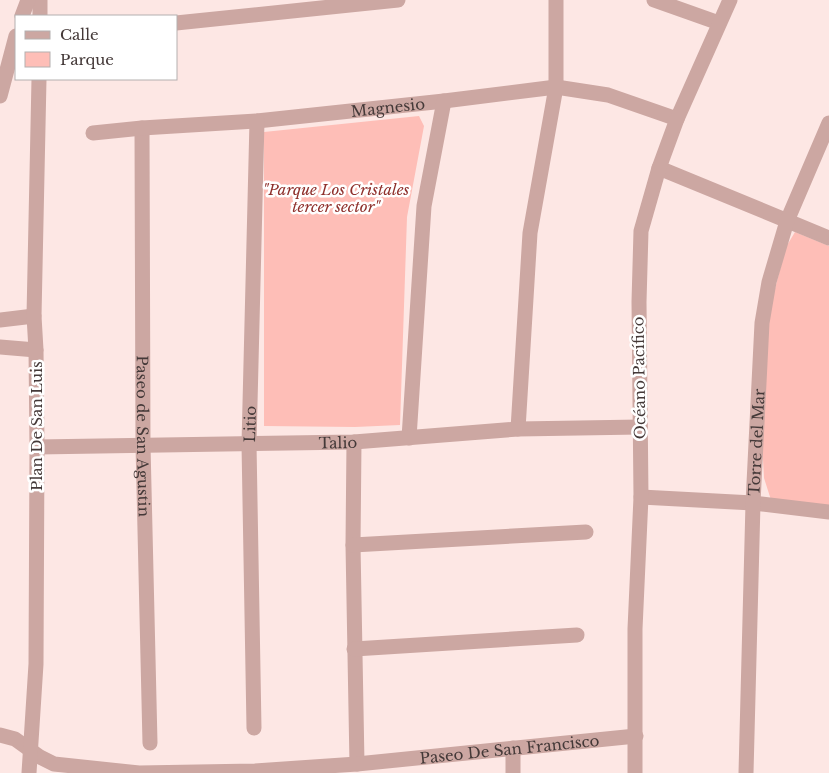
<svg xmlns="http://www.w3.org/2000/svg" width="829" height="773" font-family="'Libre Baskerville',serif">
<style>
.green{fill:#febeb7}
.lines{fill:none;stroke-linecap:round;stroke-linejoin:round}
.minor{stroke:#cca7a2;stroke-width:15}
.labels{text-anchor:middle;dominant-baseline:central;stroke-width:5;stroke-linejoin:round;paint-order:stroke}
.street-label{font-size:15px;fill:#443938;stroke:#fff}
.park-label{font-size:15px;font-style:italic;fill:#8f302c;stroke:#fff}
</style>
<rect width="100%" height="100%" fill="#fde7e4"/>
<path class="green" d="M419,116L424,126L407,217L400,425L355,427L264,426V132Z
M795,232L829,246V507L771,500L764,478L762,441L768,315L786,247Z"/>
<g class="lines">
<g class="minor">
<path d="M40,0V16"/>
<path d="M654,0L719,23"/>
<path d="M22,16L28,0"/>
<path d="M176,23L398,0"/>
<path d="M0,96L16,36"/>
<path id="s1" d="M142,128L143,445L150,743"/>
<path id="s2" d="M93,133L142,128L257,121L444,101L556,87L608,95L677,119"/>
<path d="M659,168L829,238"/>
<path d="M0,320L34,316"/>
<path d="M0,347L36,350"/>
<path d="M518,429L530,233L556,87V0"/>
<path d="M409,438L424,206L444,101"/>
<path d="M354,442L353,545L357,764"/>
<path id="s3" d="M37,447L354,442L518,429L640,427"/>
<path d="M641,497L753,503L829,512"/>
<path d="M353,545L586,532"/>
<path d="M354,649L577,635"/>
<path id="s4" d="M254,728L249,444L257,121"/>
<path id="s5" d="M0,735L15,739L40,757L54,764L139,773L255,771L357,764L636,736"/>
<path d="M513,748V773"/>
<path d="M29,773L36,664L37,447L36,350L34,316L39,79"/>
<path d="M635,773V629L641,497L639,302L641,231L659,168L677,119L730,0"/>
<path id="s6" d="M746,773L753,503L762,323L769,282L787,221L829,123"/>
</g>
</g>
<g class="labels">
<g class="street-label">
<text stroke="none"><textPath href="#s2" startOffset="296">Magnesio</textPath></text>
<text transform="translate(639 378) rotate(-91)">Océano Pacífico</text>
<text stroke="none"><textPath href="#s4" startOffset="304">Litio</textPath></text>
<text transform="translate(36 426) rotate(-90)">Plan De San Luis</text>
<text stroke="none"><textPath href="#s1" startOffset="308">Paseo de San Agustin</textPath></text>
<text stroke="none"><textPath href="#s3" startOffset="301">Talio</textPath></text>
<text stroke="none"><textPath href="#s6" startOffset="331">Torre del Mar</textPath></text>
<text stroke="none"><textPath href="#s5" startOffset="519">Paseo De San Francisco</textPath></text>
</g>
<g class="park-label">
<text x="336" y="189">"Parque Los Cristales<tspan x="336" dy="17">tercer sector"</tspan></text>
</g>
</g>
<rect x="15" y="15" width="162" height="65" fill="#ffffff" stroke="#b4b0af"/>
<rect x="25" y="31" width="25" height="8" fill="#cca7a2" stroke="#b4b0af"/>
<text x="60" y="40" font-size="15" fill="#443938">Calle</text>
<rect x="25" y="52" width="25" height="15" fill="#febeb7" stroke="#b4b0af"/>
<text x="60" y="65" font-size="15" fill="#443938">Parque</text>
</svg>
